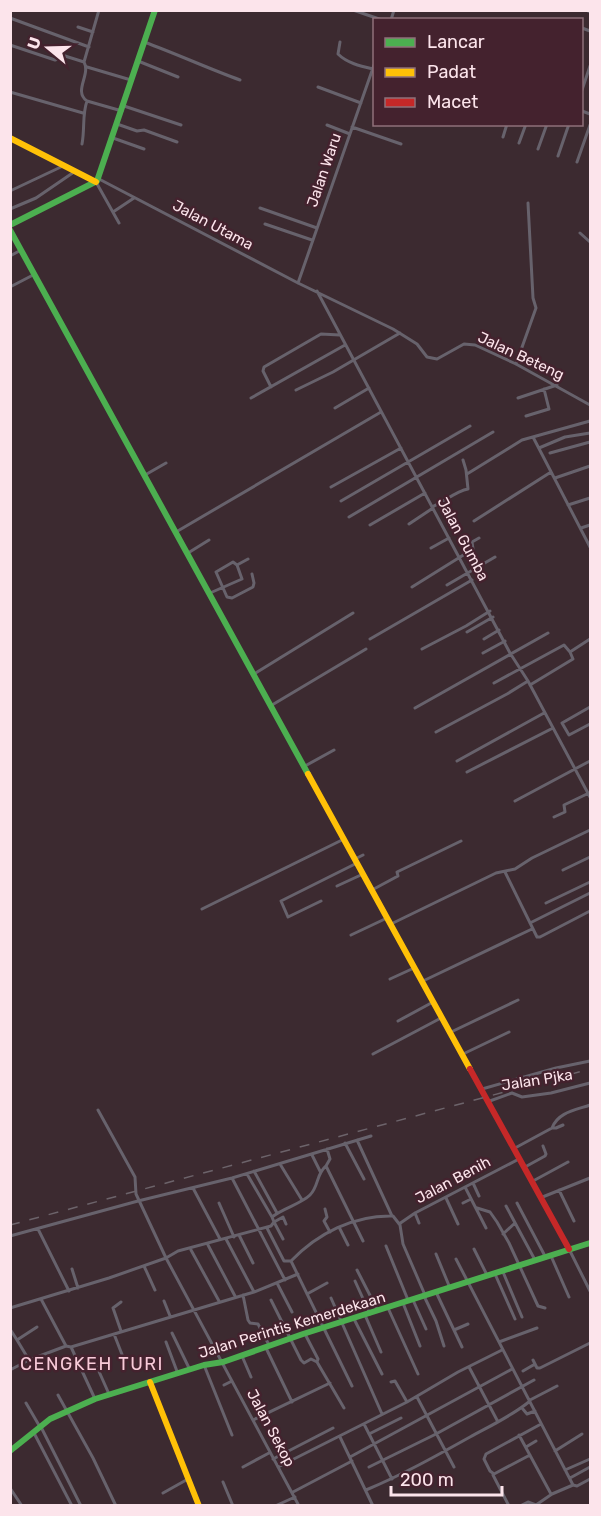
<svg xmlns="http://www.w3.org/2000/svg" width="601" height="1516" font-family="Rubik,sans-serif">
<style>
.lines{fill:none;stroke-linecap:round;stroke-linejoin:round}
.street{stroke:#67626c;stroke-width:3}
.fast{stroke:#4caf50;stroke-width:6}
.slow{stroke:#ffc107;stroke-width:6}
.jam{stroke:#c62828;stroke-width:6}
.rail{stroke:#6c636a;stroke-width:1.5;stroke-dasharray:10 10;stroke-linecap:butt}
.labels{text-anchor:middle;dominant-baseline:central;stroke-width:5;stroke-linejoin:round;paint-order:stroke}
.street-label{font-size:15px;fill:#fce4eb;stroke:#44222e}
.quarter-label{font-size:18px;letter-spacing:1.5px;fill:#f8cad8;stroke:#44222e}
</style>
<rect width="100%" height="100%" fill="#3c2a30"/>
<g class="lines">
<path class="street" d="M99,10L84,62C91,75 73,91 87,101L122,111
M353,10L382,20
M586,10L590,12
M10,18L89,47
M391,20L394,10
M78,27L93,32
M582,28L590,31
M144,42C177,54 207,68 240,80
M340,42L338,54C347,63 360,66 373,69
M10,45L55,60L65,56L84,62
M138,61L178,77
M87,67L131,80
M318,87L361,103
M582,90L590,66
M10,92L83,113
M124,106L181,125
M582,111L590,114
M117,124L137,131L144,130L177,142
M327,125L350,134
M352,127L401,144
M503,137L507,124
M113,138L144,149
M519,143L526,124
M82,144C85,128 82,115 87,101
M538,149L547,124
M558,156L569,124
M577,162L590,125
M99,179L298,283L393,329L417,344L427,357L437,359L464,344L475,345L516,364L590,405
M96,182L119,223
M10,191L63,166
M260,208L317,228
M10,209L36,198L74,172
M113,212L134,198
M265,224L312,240
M580,233L590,242
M10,256L21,250
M298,283L374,65
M10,287L35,274
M317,291L510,653L528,681L590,797
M516,364L536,308L533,298L528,203
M271,387L263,371L264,367L321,334L340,335
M296,390L333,372L400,333
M251,398L345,345
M518,398L557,385
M335,408L369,388
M526,416L549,409L544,389
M533,437L590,547
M539,448L565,437L590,433
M550,453L590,442
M467,474L522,440L590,421
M145,475L166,463
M555,478L590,466
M331,487L401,448
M341,501L470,426
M568,505L590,498
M432,507C444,502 456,491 468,489L466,470L463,460
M349,517L493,432
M474,521L551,472
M409,524L433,508
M370,525L425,493
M581,528L590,525
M176,532L381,412
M431,548L449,538
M188,553L209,540
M237,565L233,562L216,572L227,597L232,598L253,587L254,583L252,574
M447,585L495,557
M412,587L473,549L472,542L479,538
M210,593L242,579L237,565L248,559
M467,632L493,617
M370,639L472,580
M484,639L499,630
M422,649L466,626L490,611
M483,653L505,641
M254,674L353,613
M494,683L564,645L570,652L590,639
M530,685L573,659L570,652
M272,705L366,649
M590,707L562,723L569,735L590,724
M415,708L548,633
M436,732L507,694L528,681
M457,761L544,713
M305,766L334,750
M467,772L553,728
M515,801L590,761
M554,817L565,812L564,805L589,793
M355,859L363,855
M563,870L590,857
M505,872L537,937H540L590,911
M337,886L363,874
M372,890L398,876L397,872L461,841
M321,901L288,917L281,901L357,863
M546,903L590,882
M202,909L344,839
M530,923L590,893
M391,924L496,873L515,869L532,858L590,830
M351,935L387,918
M390,979L414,968
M423,981L532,929
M398,1021L433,1002
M449,1033L518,1000
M373,1054L441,1018
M463,1054L509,1032
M482,1089L556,1068L590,1061
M487,1102L512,1093L522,1097L551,1093L590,1083
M98,1110L135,1177L136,1194L166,1258L299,1506
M552,1128H556L563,1125
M357,1140L392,1216
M345,1143L364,1179
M515,1148L552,1128C558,1112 576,1110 590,1105
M312,1155L320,1171
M280,1164L302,1200
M326,1166L330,1159L327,1149
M525,1167L545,1156L546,1154L543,1146
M254,1171L277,1213
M247,1174L272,1217
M232,1178L285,1280
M533,1181L568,1162
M473,1183L479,1196
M465,1187L486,1228
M193,1188L220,1239
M559,1190L574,1221
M446,1198L458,1224
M540,1198L590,1178
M219,1203L234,1237
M463,1203L471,1199
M517,1203L546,1258
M506,1206L535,1260
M477,1208L490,1212L497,1222L509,1243L538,1306L545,1308
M325,1209L327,1217L324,1221L330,1232
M415,1213L419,1223
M399,1224L415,1213L519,1159
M339,1227L348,1245
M267,1228L284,1261H291
M38,1229L69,1291
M503,1234L515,1223
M239,1235L253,1263
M10,1236L138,1201L232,1178L371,1136
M226,1239L254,1292
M283,1239L274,1222L283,1217L286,1224
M208,1245L235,1296
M386,1246L408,1300
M474,1249L487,1275
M569,1249L590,1291
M191,1250L219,1301
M436,1254L450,1288
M551,1256L569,1297
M456,1259L573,1485
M291,1261C318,1233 354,1215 393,1216L400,1225L403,1244L425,1295
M291,1261L352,1386
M144,1266L155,1290
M72,1269L78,1288
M357,1270L378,1311
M503,1272L522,1317
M495,1274L515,1319
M355,1281L370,1314
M277,1283L292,1312
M436,1292L462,1347
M307,1294L327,1283
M243,1295L248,1320L250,1323L258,1324L269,1345
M424,1296L436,1321L444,1346
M331,1298L382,1414
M41,1299L66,1346
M271,1300L301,1360L304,1363L311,1359L317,1362
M413,1300L426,1329
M164,1301L170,1316
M121,1302L113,1308L121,1331
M403,1303L420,1346
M10,1308L109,1278L166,1258L178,1251L271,1226L274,1222L272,1217C283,1208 301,1204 310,1195C319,1186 316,1174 326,1166L363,1241
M388,1308L418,1374
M365,1315L381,1352
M354,1319L382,1374
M10,1329L17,1340
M454,1330L468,1324
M172,1333L190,1370
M114,1334L123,1357
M305,1334L318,1359L317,1362L344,1408
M166,1342L178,1374
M499,1342L537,1328
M71,1347L95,1399
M266,1348L292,1402
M242,1356L251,1377
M29,1360L17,1340L37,1327
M535,1364L537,1368H540L590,1343
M204,1365L232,1435
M97,1367L109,1394
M469,1367L498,1422
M10,1370L29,1360L66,1346L71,1347L254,1292L298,1274
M523,1371L535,1364L533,1360
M391,1382L395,1381L407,1402
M224,1385L232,1381
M58,1395L93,1458L116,1506
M417,1397L454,1467
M530,1400L557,1386
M26,1403L40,1427
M522,1408L527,1414L535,1411
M253,1420L330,1383
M364,1424L392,1479
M41,1427L81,1506
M34,1433L72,1506
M369,1434L401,1418
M519,1435L551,1494
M340,1437L373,1506
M526,1447L536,1441
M555,1451L582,1434
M530,1455L494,1474L490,1471L484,1459L486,1454L541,1424
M350,1457L512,1369
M273,1459L333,1428
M243,1467L269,1453
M278,1467L407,1402L458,1372L502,1350
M369,1467L436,1434L534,1380
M565,1470L590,1459
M493,1475L509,1506
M570,1478L590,1467
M223,1482L233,1506
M10,1488L22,1506
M366,1490C402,1475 436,1456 470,1437C490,1426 512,1416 530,1401
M293,1492L352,1461
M163,1493L188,1479
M275,1506L295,1497
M520,1506L528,1502L536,1505L552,1494L573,1485L577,1486L590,1479"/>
<path class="fast" d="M10,225L97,181L155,10
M10,230L308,774
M10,1451L50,1419L95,1399L204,1365L223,1362L303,1334L590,1243"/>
<path class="slow" d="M10,138L96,182
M308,774L470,1069
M150,1382L199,1506"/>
<path class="jam" d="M470,1069L569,1249"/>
<path class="rail" d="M10,1225L590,1069"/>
</g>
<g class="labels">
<g class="street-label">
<text transform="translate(324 170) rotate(-71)">Jalan Waru</text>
<text transform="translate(213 225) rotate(28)">Jalan Utama</text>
<text transform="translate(521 356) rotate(25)">Jalan Beteng</text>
<text transform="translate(463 539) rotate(62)">Jalan Gumba</text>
<text transform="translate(537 1080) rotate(-9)">Jalan Pjka</text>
<text transform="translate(453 1180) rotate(-28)">Jalan Benih</text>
<text transform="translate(292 1325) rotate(-17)">Jalan Perintis Kemerdekaan</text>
<text transform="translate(271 1428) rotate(62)">Jalan Sekop</text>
</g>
<g class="quarter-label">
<text x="92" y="1364">CENGKEH TURI</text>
</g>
</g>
<rect width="601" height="1516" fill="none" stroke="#fce4eb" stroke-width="24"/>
<rect x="373" y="18" width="210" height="108" fill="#44222e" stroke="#8e707a" stroke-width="1.5"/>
<rect x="385" y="38" width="30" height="9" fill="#4caf50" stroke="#8e707a" stroke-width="1.5"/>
<text x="427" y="48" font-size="18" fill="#fce4eb">Lancar</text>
<rect x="385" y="68" width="30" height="9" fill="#ffc107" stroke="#8e707a" stroke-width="1.5"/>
<text x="427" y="78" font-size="18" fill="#fce4eb">Padat</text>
<rect x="385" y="98" width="30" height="9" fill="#c62828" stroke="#8e707a" stroke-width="1.5"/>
<text x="427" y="108" font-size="18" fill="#fce4eb">Macet</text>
<g transform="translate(48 48) rotate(289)" stroke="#44222e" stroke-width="4.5" paint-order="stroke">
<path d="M0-4.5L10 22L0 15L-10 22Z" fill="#fce4eb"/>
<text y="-9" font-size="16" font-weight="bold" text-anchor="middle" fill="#fce4eb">U</text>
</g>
<path d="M391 1486v9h111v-9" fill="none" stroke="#fce4eb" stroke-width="3"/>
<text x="400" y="1486" font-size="18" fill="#fce4eb" stroke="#44222e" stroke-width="4.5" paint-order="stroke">200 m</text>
</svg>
